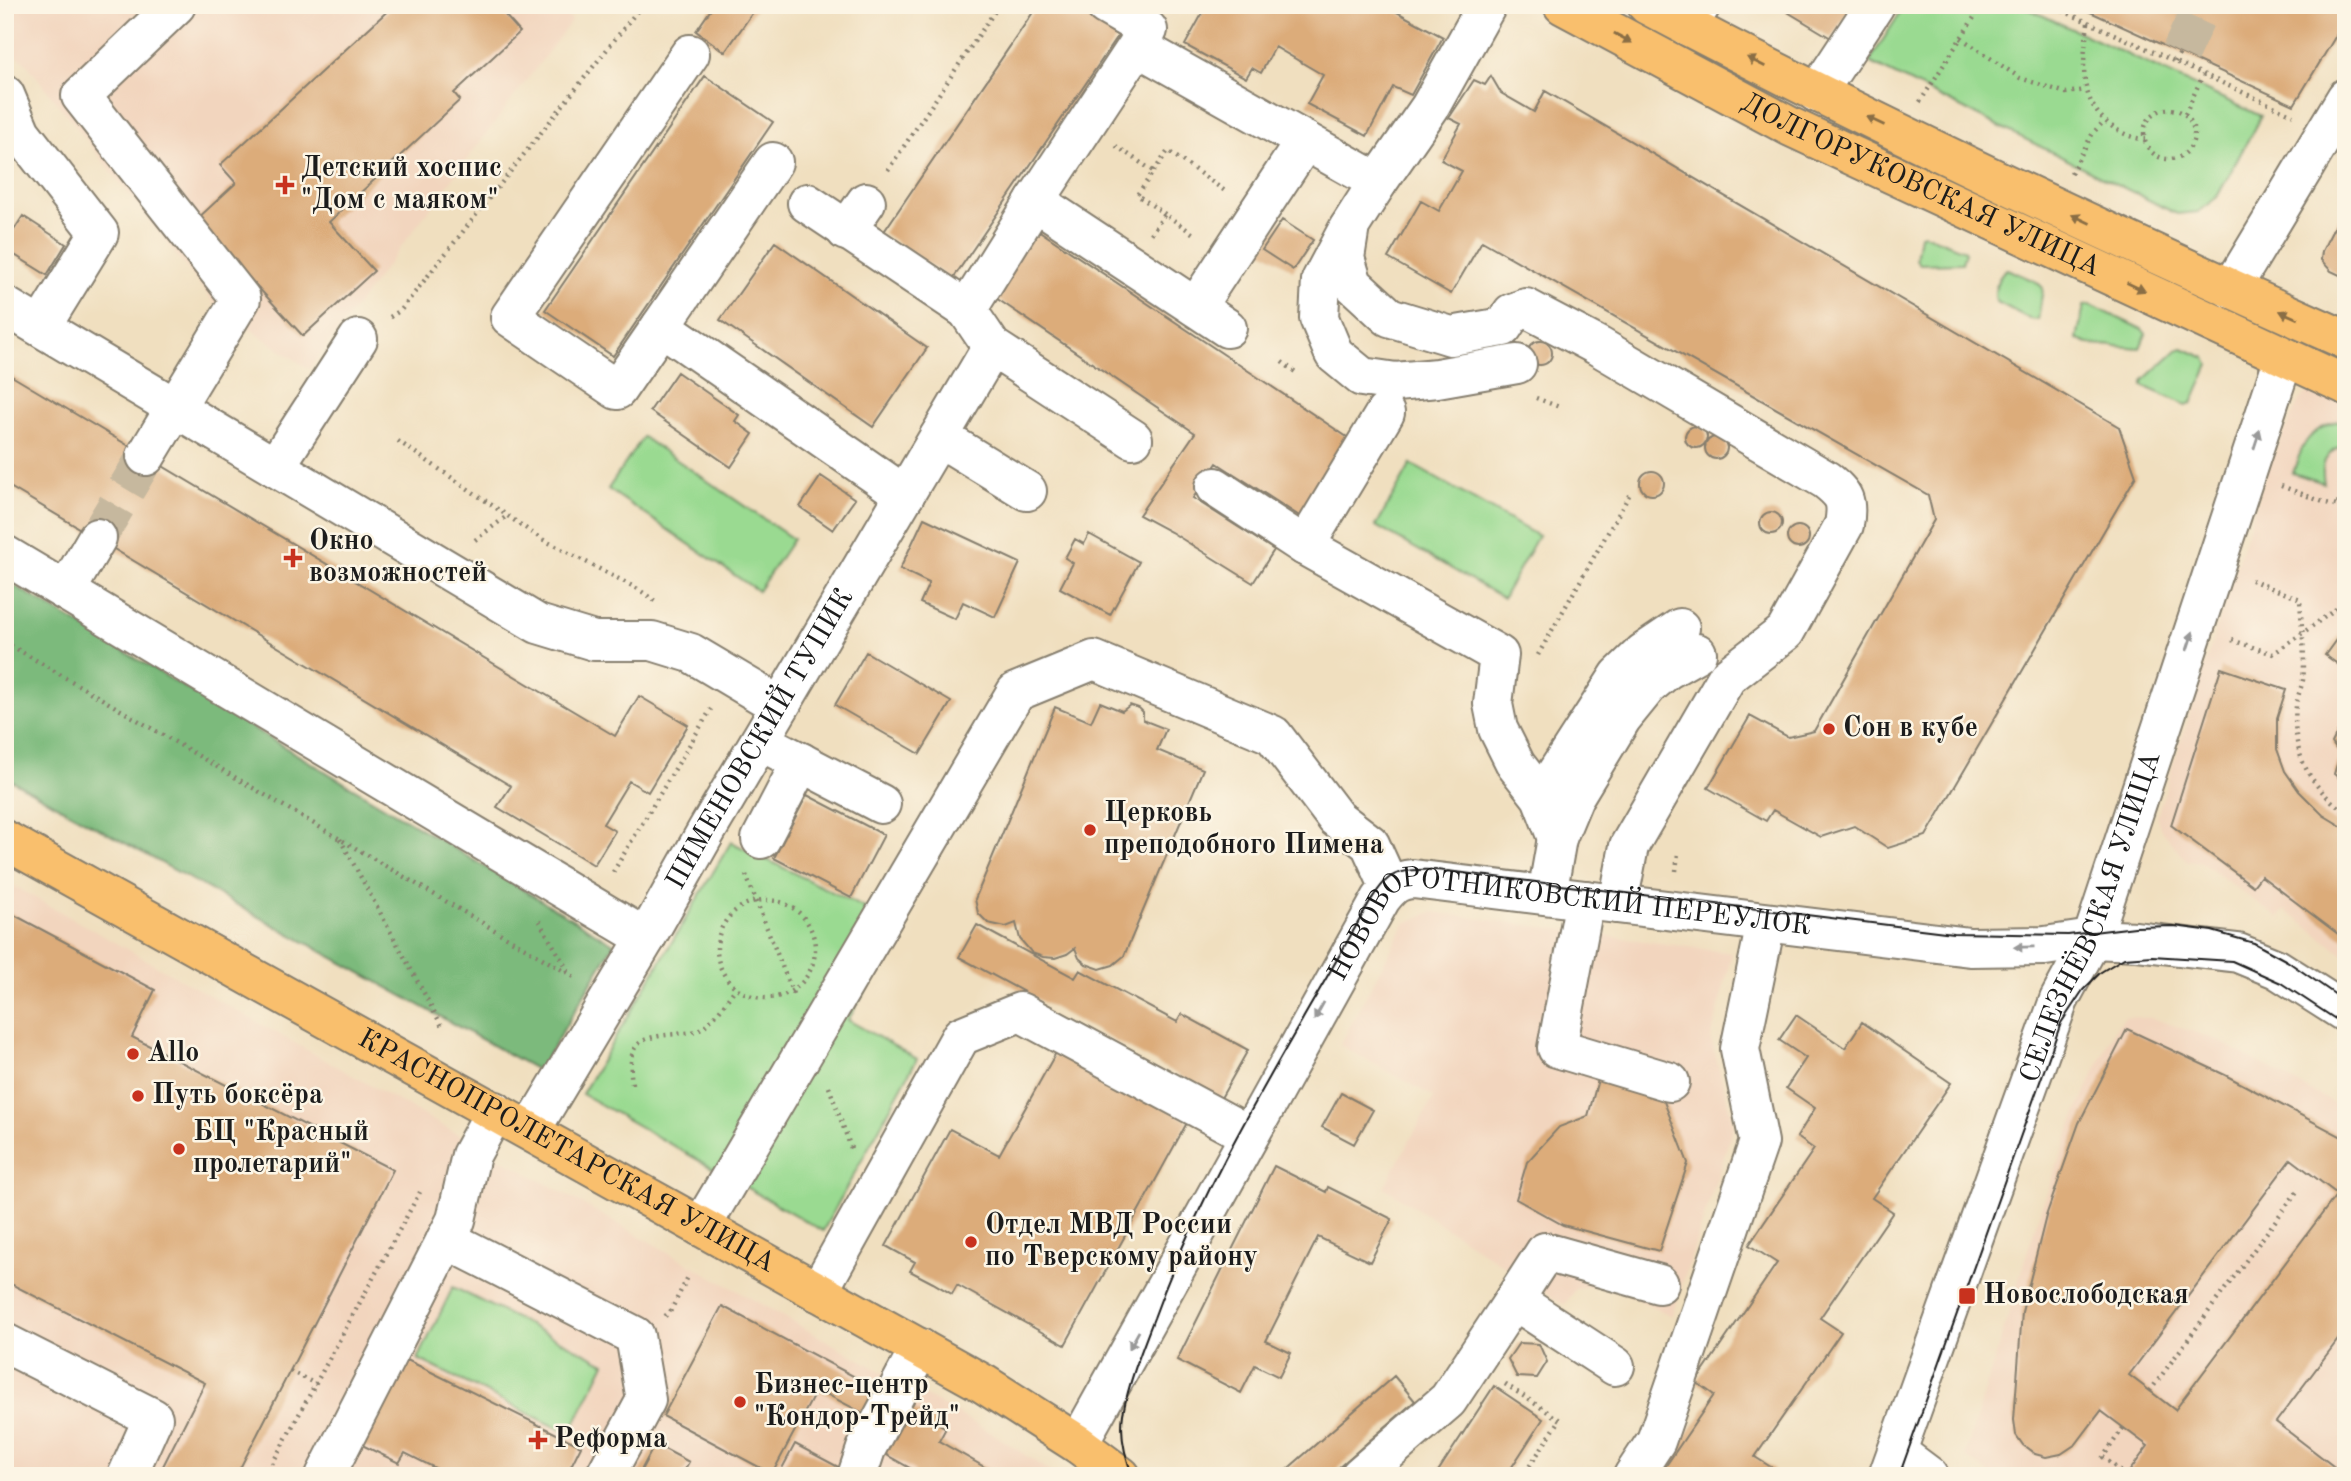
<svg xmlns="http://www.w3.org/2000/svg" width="2351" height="1481" font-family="'Old Standard TT',serif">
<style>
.built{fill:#f2d5be}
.green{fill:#9ada91;stroke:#5b7b56;stroke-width:2}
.forest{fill:#7bba7b;stroke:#4c6b4c;stroke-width:2}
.building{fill:#dcac7a;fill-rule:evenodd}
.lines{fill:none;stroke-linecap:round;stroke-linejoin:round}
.minor-tunnel{stroke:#c6b89e;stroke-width:38;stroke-dasharray:38 19;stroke-linecap:butt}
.minor-casing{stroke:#867e6e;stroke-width:42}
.major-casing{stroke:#867e6e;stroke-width:42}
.path{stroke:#867e6e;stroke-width:4.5;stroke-dasharray:2 5;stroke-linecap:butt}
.minor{stroke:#fff;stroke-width:38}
.major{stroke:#f9bf6d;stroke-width:38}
.tram{stroke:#1c1c1c;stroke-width:2}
.oneway{fill:#8a6e44}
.oneway2{fill:#999}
.poi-dot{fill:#c8321e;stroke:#fcf5e5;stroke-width:2.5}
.labels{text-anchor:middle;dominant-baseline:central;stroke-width:5;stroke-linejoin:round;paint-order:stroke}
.poi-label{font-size:28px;font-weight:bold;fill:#1c1c1c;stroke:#fcf5e5;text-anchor:start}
.street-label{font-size:28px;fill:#1c1c1c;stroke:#fcf5e5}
</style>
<rect width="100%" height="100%" fill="#fcf5e5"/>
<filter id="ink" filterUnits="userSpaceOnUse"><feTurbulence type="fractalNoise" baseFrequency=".0143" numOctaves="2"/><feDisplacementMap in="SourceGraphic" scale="14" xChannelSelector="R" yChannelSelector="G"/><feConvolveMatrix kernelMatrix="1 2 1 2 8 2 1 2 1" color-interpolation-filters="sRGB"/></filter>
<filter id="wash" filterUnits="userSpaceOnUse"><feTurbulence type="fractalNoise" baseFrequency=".00686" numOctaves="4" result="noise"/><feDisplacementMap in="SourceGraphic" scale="28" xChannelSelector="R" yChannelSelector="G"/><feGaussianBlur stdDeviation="1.57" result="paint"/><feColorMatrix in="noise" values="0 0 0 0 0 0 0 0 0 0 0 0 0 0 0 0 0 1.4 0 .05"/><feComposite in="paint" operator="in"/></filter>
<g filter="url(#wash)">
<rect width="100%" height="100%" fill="#f0dfbf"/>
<path class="built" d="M5,5H558L572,20L309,369L217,307L26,63L5,48Z
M2319,391L2346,401V956L2285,910L2278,918L2202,863L2187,861L2162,832L2158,822L2157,816L2267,469L2300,399L2308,392Z
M5,881L997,1436L1056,1476H5Z
M1432,912L1732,953L1711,1039L1734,1125L1672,1316L1606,1284L1576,1288L1564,1305L1384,1187L1434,1097L1340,1045L1405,923Z
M2125,1017L2152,1018L2215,1039L2346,1110V1344L2342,1349L2346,1352V1476H1992L1965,1456L2039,1214L2080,1105L2114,1030Z"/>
<path class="green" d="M1905,5H2020L2261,116L2217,197L2198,212L2177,214L1869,62Z
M1924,234L1962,249L1965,252L1962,263L1919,264L1916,259L1920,235Z
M2007,269L2037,282L2043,288L2038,320L2030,319L1997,302C1992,294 1998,273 2007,269Z
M2090,305L2142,329L2146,334L2140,348L2088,344L2077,339L2084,306Z
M2183,348L2206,358L2209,365L2194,399L2192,403L2186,405L2143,386V381L2177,350Z
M2337,421L2346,422V444C2326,452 2320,463 2324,483L2293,473C2302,445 2307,431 2337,421Z
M643,437L793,539L758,591L608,489Z
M1411,464L1538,536L1503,598L1376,526Z
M731,842L903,927L848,1020L917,1059L823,1231L582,1094Z
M453,1287L605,1363L570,1434L418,1359Z"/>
<path class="forest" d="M5,580L614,944L539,1071L5,777Z"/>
<g id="blocks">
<path class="building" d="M394,5H496L520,32L454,93L460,100L329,222L374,271L303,336L196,220L236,183L220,165Z
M714,5H758L725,52L696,31Z
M1038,5H1072L1118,36L952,280L883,233Z
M1207,5H1384L1443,37L1411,95L1393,87L1367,136L1307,104L1323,75L1275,47L1261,73L1252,68L1246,78L1185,45Z
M1776,5H1852L1831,38Z
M2075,5H2346V19L2294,105Z
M705,76L773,122L613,356L545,310Z
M1491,76L1501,93L1534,112L1545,91L2119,427L2136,476L1926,836L1888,848L1854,826L1821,837L1773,810L1766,821L1708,788L1750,716L1788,737L1814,731L1934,520L1928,495L1482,241L1451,294L1388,258L1421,201L1439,211L1462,171L1441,160L1461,124L1449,118L1474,80L1485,85Z
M2346,204V278L2331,271L2321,260L2322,251Z
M23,216L66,244L47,275L5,249V244Z
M1282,220L1313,240L1293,270L1262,250Z
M1035,228L1350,439L1301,517L1217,463L1193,498L1274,550L1253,583L1171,532L1139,515L1195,433L990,294Z
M775,242L927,348L873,427L720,320Z
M1528 353a12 12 0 1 1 24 0a12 12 0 1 1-24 0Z
M5,372L615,736L639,696L688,725L648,792L629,781L603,824L615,831L594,865L497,807L511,786L5,484Z
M677,372L739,415L735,421L753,434L731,467L650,411Z
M1685 437a11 11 0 1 1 22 0a11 11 0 1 1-22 0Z
M1705 448a11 11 0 1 1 22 0a11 11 0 1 1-22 0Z
M1640 483a12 12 0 1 1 24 0a12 12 0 1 1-24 0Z
M821,476L855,499L833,530L800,507Z
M1760 523a11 11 0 1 1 22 0a11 11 0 1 1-22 0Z
M924,518L1020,563L995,617L963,602L955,619L920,603L929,583L900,569Z
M1787 537a11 11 0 1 1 22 0a11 11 0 1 1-22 0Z
M1089,534L1139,562L1110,615L1060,588L1073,563L1065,558L1075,539L1084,544Z
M2346,626V670L2325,655Z
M866,652L951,702L920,754L835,705Z
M2221,668L2286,690L2277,718V749L2285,771L2299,791L2323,815L2346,829V940L2261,876L2253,886L2171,825Z
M2344,692H2346V784L2334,774L2340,755L2332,743L2345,717L2343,714Z
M1100,702L1122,711L1130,705L1139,708L1143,712V720L1166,729L1157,750L1203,769L1124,956L1113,965L1100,969L1086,964L1079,958L1075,948L1067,954L1055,958L1043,957L1032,953L1020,939L1016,923L1006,927L988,923L978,913L975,899L1055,707L1091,722Z
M807,795L884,835L851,898L774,858Z
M5,910L155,990L132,1037L393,1170L236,1476H158L205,1383L5,1281Z
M977,925L1075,978L1080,970L1177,1022L1182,1014L1248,1050L1221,1098L959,957Z
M1796,1015L1845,1048L1862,1022L1951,1083L1872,1198L1893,1212L1820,1318L1841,1332L1755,1457L1774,1469L1769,1476H1659L1714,1395L1696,1382L1777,1263L1749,1245L1814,1149L1797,1137L1815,1108L1786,1088L1806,1058L1779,1040Z
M2127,1029L2225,1075L2346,1139V1329L2276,1422L2346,1476H2126L2148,1446L2101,1411L2076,1444L2061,1454L2046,1457L2035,1454L2023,1445L2016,1435L2014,1420L2022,1312L2046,1216L2079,1123ZM2291,1159L2337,1194L2175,1410L2129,1375Z
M1058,1049L1188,1121L1065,1345L957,1285L952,1294L933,1283L910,1271L915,1262L886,1246L950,1129L999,1155Z
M1599,1076L1661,1094L1688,1163L1659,1251L1563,1225L1516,1199L1527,1162L1559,1127L1588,1116Z
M1341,1093L1373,1110L1354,1144L1322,1127Z
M1274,1166L1326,1192L1328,1187L1392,1219L1370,1262L1318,1237L1266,1341L1291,1353L1279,1377L1255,1365L1241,1393L1177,1360Z
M722,1306L885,1393L872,1418L817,1389L772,1474L663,1416Z
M1519,1343L1539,1344L1547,1362L1537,1378L1517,1377L1508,1359Z
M405,1359L581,1446L566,1476H451L405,1453L399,1463L362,1445Z
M1394,1376L1415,1401L1329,1476H1285L1283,1473Z
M1494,1386L1543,1419L1506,1476H1435Z
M904,1404L946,1428L939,1441L1000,1476H913L915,1471L878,1450Z
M655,1444L689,1462L681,1476H638Z
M795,1444L842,1469L839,1476H778Z"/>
</g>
</g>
<g filter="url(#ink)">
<use href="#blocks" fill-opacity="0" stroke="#867e6e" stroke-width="2"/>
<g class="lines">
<path class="minor-tunnel" d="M2180,53L2202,5
M97,538L146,456"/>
<defs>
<g id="minor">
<path d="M1105,5L1148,30L1035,201L967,310L992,347L1133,439"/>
<path d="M1687,26L1701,5"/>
<path d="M1138,47L1378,182L1430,107L1487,5"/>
<path d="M1817,93L1875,5"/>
<path d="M5,95L21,133L99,233L41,327"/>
<path d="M773,162L661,326L905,495"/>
<path d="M1378,182L1350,226L1345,258L1353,284L1389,317L1451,336L1503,327L1512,313L1526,308L1598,346L1826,480C1845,495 1848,501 1844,525L1785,632L1727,677L1629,846L1618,904"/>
<path d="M1035,201L1227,328"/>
<path d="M807,203L967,310"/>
<path d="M1348,229L1321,280L1319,318L1334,354L1362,377L1396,382L1437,378L1517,364"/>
<path d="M846,231L866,202"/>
<path d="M2231,289L2346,98"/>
<path d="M5,306L538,624L594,641H652L691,653L780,706"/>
<path d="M1196,307L1305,141"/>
<path d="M661,326L617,390L510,317L690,54"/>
<path d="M1385,413L1305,546L1499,655L1493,704L1498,729L1516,765L1541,797L1557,838"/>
<path d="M939,437L1027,491"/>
<path d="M146,456L241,299L81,96L176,5"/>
<path d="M275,467L358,339"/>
<path d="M1215,487L1305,546"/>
<path d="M5,555L646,938"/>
<path d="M66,591L97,538"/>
<path d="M760,741L881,804"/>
<path d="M1541,797L1619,676L1643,653L1680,628"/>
<path d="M761,839L801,762"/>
<path d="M1547,895L1557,838L1574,797L1622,718L1648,686L1667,670L1697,653"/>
<path d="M1585,900L1557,1048L1670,1082"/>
<path id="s1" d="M531,1130L646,938L707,830L992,347"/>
<path d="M701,1227L1016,692L1094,660L1273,735L1336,818L1370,844L1390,888"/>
<path d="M446,1239L635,1336L646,1400L605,1476"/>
<path d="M818,1292L961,1036L1020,1012L1249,1135"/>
<path d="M1514,1300L1545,1252L1659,1284"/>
<path d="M5,1343L153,1418L127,1476"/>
<path id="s2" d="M1078,1444L1381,899C1391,886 1397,880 1413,879L1970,947L2045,946L2092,939L2136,941L2238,953L2277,969L2346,1013"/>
<path d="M1897,1452L1929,1476"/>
<path d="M325,1476L456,1220L471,1155L495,1111"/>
<path d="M857,1476L866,1449L920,1348"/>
<path d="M1360,1476L1448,1400L1514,1300L1615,1366"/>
<path d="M1633,1476L1656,1441L1759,1142L1740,1049L1766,923"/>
<path id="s3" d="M1888,1476L2059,1000L2092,939L2284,357"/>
</g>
<g id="major">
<path id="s4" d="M1563,5L1791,127L2346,385"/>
<path d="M1647,5C1876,126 2110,235 2346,340"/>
<path id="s5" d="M5,840L984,1384L1078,1444L1121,1476"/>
</g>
</defs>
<use href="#minor" class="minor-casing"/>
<use href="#major" class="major-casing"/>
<path class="path" d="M2050,5L2293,115
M2088,23C2083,63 2076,101 2114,128C2124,134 2134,139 2145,139
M1961,38L2020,78L2066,93L2086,90
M2175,62L2180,53
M1920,102L1982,5
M2144 134a25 25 0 1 1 50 0a25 25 0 1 1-50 0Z
M2185,114L2203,75
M1116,146L1153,171
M888,170L999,5
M2071,173L2093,133L2104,121
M1165,214L1137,195L1168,151L1225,191L1224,193
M1151,234L1165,214L1195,235
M390,317L401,310L642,5
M1282,362L1298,374
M1536,398L1562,408
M398,441L540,538L638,589L655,601
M2281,486L2326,503L2346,507
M2337,504L2346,494
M475,540L507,516
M2251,580L2300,599C2301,622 2306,658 2303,680C2301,689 2297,697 2296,706C2291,754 2309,785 2346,813
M2232,640L2273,654L2346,602
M5,642L576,978
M1538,655L1631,492
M340,839L443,1028
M1676,871L1678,853
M613,872L711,709
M746,875L793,994
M717 949a49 49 0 1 1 98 0a49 49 0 1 1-98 0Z
M539,921L570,974
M632,1084C627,1044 636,1037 677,1034C684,1033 692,1033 698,1030C715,1020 724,1004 735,989
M829,1087L852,1151
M665,1316L670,1312L689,1275
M290,1371L316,1384
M1505,1384L1560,1420L1523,1476
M2150,1391L2298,1190
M2123,1428L2103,1457L2126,1476
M272,1464L420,1192"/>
<use href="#minor" class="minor"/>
<use href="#major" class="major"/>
<path class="tram" d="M1133,1476C1125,1457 1120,1434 1123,1414C1129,1381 1142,1349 1154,1318C1207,1171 1293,1040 1369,903C1375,894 1381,884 1389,878C1410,862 1463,874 1488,876L1953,933L2068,935L2135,927L2174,926L2212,931L2254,943L2287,961L2346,1002
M1899,1476L2061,1023L2083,990L2101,972L2124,958L2152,956L2232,961L2281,983L2346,1026"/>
</g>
<defs><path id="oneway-solid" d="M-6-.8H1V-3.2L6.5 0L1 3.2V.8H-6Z" transform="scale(1.75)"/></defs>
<g class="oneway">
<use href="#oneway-solid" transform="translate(1623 38) rotate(29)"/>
<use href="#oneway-solid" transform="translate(1756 62) rotate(-153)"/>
<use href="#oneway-solid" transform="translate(1875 121) rotate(-155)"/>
<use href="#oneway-solid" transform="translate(2081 219) rotate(-155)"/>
<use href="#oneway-solid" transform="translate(2136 287) rotate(25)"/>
<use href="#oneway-solid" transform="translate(2289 315) rotate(-156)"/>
</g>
<g class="oneway2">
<use href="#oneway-solid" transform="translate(2257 439) rotate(-72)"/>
<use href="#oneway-solid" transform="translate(2190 641) rotate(-72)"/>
<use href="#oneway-solid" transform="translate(2024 947) rotate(179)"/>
<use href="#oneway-solid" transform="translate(1319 1011) rotate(119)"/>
<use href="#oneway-solid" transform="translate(1134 1340) rotate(119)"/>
</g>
</g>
<g class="poi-dot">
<path d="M281.5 174.5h7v7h7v7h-7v7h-7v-7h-7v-7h7z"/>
<path d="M289.5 547.5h7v7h7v7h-7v7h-7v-7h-7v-7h7z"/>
<circle cx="1829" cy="729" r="7"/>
<circle cx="1090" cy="830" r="7"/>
<circle cx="133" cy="1054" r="7"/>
<circle cx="138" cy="1096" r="7"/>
<circle cx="179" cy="1149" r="7"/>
<circle cx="971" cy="1242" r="7"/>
<rect x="1958" y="1287" width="18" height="18" rx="3.5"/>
<circle cx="740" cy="1402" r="7"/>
<path d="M534.5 1429.5h7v7h7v7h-7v7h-7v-7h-7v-7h7z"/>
</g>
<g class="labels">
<g class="poi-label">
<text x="301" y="169">Детский хоспис<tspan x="301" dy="32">"Дом с маяком"</tspan></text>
<text x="309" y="542">Окно<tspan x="309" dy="32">возможностей</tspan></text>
<text x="1843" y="729">Сон в кубе</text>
<text x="1104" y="814">Церковь<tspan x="1104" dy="32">преподобного Пимена</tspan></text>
<text x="147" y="1054">Allo</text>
<text x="152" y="1096">Путь боксёра</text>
<text x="193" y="1133">БЦ "Красный<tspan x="193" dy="32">пролетарий"</tspan></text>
<text x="985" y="1226">Отдел МВД России<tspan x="985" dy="32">по Тверскому району</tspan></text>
<text x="1983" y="1296">Новослободская</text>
<text x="754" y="1386">Бизнес-центр<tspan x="754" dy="32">"Кондор-Трейд"</tspan></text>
<text x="554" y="1440">Реформа</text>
</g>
<g class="street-label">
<text stroke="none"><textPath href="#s4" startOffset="401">ДОЛГОРУКОВСКАЯ УЛИЦА</textPath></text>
<text stroke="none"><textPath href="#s1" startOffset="453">ПИМЕНОВСКИЙ ТУПИК</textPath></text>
<text stroke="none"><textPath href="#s3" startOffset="595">СЕЛЕЗНЁВСКАЯ УЛИЦА</textPath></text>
<text stroke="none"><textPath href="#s2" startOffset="798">НОВОВОРОТНИКОВСКИЙ ПЕРЕУЛОК</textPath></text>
<text stroke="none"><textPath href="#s5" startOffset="642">КРАСНОПРОЛЕТАРСКАЯ УЛИЦА</textPath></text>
</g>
</g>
<rect width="2351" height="1481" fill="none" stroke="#fcf5e5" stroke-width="28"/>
</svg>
